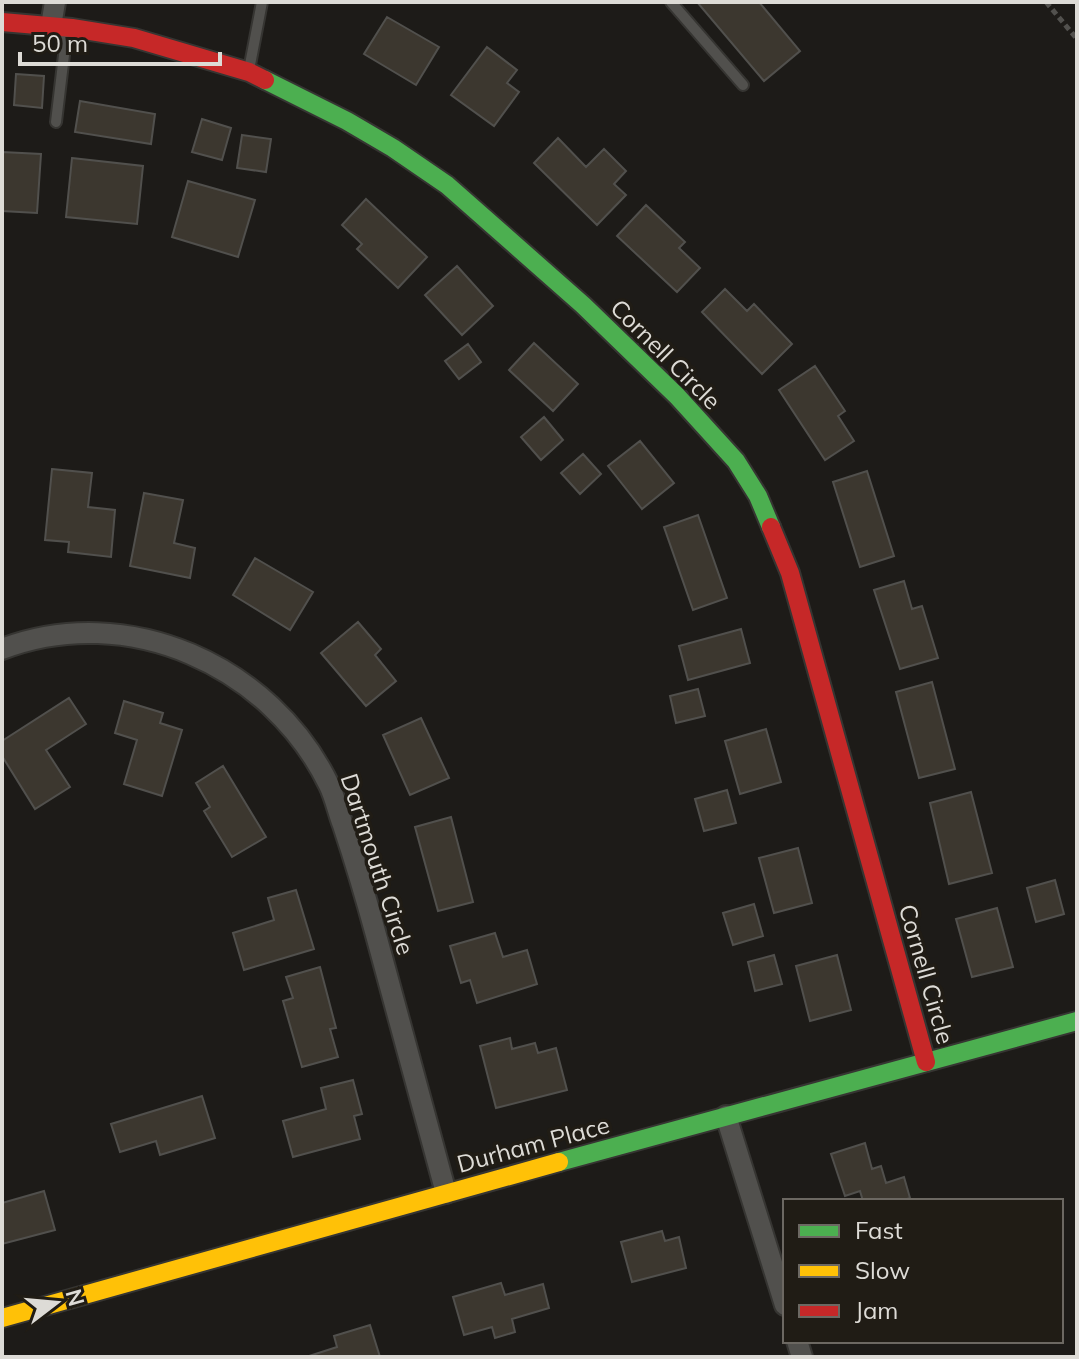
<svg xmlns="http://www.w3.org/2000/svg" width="1079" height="1359" font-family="Mulish,sans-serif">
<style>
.building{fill:#3c372f;stroke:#51504d;stroke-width:2}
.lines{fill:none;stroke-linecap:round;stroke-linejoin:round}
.lane-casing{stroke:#363532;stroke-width:14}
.street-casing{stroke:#363532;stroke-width:24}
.fast-casing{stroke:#363532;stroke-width:22}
.slow-casing{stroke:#363532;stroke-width:22}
.jam-casing{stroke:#363532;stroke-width:22}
.path{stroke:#52514e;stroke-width:5;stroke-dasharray:6 4;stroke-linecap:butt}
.lane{stroke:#51504d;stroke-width:10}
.street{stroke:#51504d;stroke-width:20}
.fast{stroke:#4caf50;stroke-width:18}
.slow{stroke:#ffc107;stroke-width:18}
.jam{stroke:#c62828;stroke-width:18}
.labels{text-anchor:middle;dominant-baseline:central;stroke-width:7;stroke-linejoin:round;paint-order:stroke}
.street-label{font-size:24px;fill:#dddbd6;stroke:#201c15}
</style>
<rect width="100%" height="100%" fill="#1d1b18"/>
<path class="building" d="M697,2H759L800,51L764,81Z
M387,17L439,47L416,85L364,54Z
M487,47L517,70L507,83L519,92L494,126L451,95Z
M16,74L44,76L42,108L14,105Z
M80,101L155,114L151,144L75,132Z
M202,119L231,128L222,160L192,152Z
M242,135L271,139L266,172L237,168Z
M558,138L586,167L604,149L626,171L614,184L626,195L597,225L534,163Z
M2,152L41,154L37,213L2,211Z
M72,158L143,166L137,224L66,217Z
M188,181L255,200L238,257L172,237Z
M366,199L427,257L398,288L357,249L362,244L342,225Z
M646,205L685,242L679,248L700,268L677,292L617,236Z
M457,266L493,306L462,335L425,295Z
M725,289L747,311L754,304L792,344L762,374L702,312Z
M534,343L578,384L553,411L509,370Z
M468,344L481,362L459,379L445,361Z
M815,366L845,411L838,416L854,441L825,460L779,390Z
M544,417L563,440L541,460L521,437Z
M640,441L674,483L642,509L608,466Z
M583,454L601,474L580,494L561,473Z
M52,469L92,473L88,507L115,510L111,557L68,552L69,542L45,540Z
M867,471L894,556L860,567L833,482Z
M144,493L183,500L174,543L195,548L190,578L130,566Z
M698,515L727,598L693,610L664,527Z
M255,558L313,592L290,630L233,595Z
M904,581L912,609L922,606L938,658L900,669L874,590Z
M358,622L381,649L375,655L396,681L366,706L321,653Z
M741,629L750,663L688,680L679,646Z
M932,682L955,769L919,778L896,692Z
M698,689L705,716L676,723L670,696Z
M69,698L86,724L46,750L70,787L35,809L2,756V741Z
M124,701L163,713L160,723L182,730L162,796L124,784L137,740L115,733Z
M421,718L449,778L410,795L383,735Z
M766,729L781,782L740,794L725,741Z
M223,766L266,837L232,857L204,811L210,807L196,783Z
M727,790L736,823L704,831L695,799Z
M971,792L992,873L949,884L930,803Z
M451,817L473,902L438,911L415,827Z
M798,848L812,903L774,913L759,858Z
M1055,880L1064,914L1036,922L1027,888Z
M296,890L314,949L244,970L233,933L274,920L268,898Z
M754,904L763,936L733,945L723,913Z
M997,908L1013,967L972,977L956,919Z
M495,933L503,957L527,950L537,984L477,1003L470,980L461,983L450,946Z
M774,955L782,984L755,991L748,962Z
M837,955L851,1010L810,1021L796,966Z
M320,967L336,1028L330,1029L338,1057L302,1067L283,1001L293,998L286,977Z
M510,1038L512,1049L535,1043L538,1053L556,1048L567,1090L496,1108L480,1046Z
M353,1080L362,1114L354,1116L360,1139L293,1157L283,1121L326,1109L321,1088Z
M202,1096L215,1138L160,1155L156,1141L120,1152L111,1124Z
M865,1143L872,1169L881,1166L886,1183L904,1177L910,1198L901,1201H863L860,1191L845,1196L831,1154Z
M44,1191L55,1230L2,1244V1203Z
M662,1231L665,1241L679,1237L686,1268L632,1282L621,1242Z
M501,1283L505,1295L543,1284L549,1308L512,1319L515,1332L495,1338L492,1327L464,1335L453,1297Z
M370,1325L380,1357H306L337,1347L334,1336Z"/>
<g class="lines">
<defs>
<path id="lane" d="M671,2L743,85
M249,70L262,2
M56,122L67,30"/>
<path id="street" d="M51,26L55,2
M2,649C127,601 271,665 329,785C335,797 338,812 343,825C355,861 366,898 376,935C399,1021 422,1107 446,1193
M726,1116L785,1305
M797,1341L802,1357"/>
<path id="fast" d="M265,80L347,121L393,148L447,185L583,305L677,396L736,461L758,496L771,527
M559,1162L1077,1021"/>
<path id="slow" d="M2,1318L559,1162"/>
<path id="jam" d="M2,22L72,28L134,38L249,72L265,80
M771,527L790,573L926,1062"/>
</defs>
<use href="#lane" class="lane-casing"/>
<use href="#street" class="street-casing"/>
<use href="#fast" class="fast-casing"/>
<use href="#slow" class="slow-casing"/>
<use href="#jam" class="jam-casing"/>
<path class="path" d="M1046,2L1077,39"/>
<use href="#lane" class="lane"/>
<use href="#street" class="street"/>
<use href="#fast" class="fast"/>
<use href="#slow" class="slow"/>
<use href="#jam" class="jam"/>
</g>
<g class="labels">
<g class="street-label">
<text transform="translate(666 354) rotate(45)">Cornell Circle</text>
<text transform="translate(378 864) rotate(72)">Dartmouth Circle</text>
<text transform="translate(927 974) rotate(74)">Cornell Circle</text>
<text transform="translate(533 1144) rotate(-15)">Durham Place</text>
</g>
</g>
<rect width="1079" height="1359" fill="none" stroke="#dddbd6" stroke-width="8"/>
<rect x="783" y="1199" width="280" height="144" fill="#201c15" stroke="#6c6862" stroke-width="2"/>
<rect x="799" y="1225" width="40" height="12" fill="#4caf50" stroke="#6c6862" stroke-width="2"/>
<text x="855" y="1239" font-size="24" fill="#dddbd6">Fast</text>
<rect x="799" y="1265" width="40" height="12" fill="#ffc107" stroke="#6c6862" stroke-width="2"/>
<text x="855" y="1279" font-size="24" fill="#dddbd6">Slow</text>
<rect x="799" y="1305" width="40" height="12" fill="#c62828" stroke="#6c6862" stroke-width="2"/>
<text x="855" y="1319" font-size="24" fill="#dddbd6">Jam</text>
<g transform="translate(56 1303) rotate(74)" stroke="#201c15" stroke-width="6" paint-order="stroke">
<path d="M0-6L14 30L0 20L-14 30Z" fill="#dddbd6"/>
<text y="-12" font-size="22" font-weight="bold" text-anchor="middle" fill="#dddbd6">N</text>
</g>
<path d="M20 52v12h200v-12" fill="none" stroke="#dddbd6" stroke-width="4"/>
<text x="32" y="52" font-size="24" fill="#dddbd6" stroke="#201c15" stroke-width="6" paint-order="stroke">50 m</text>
</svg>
